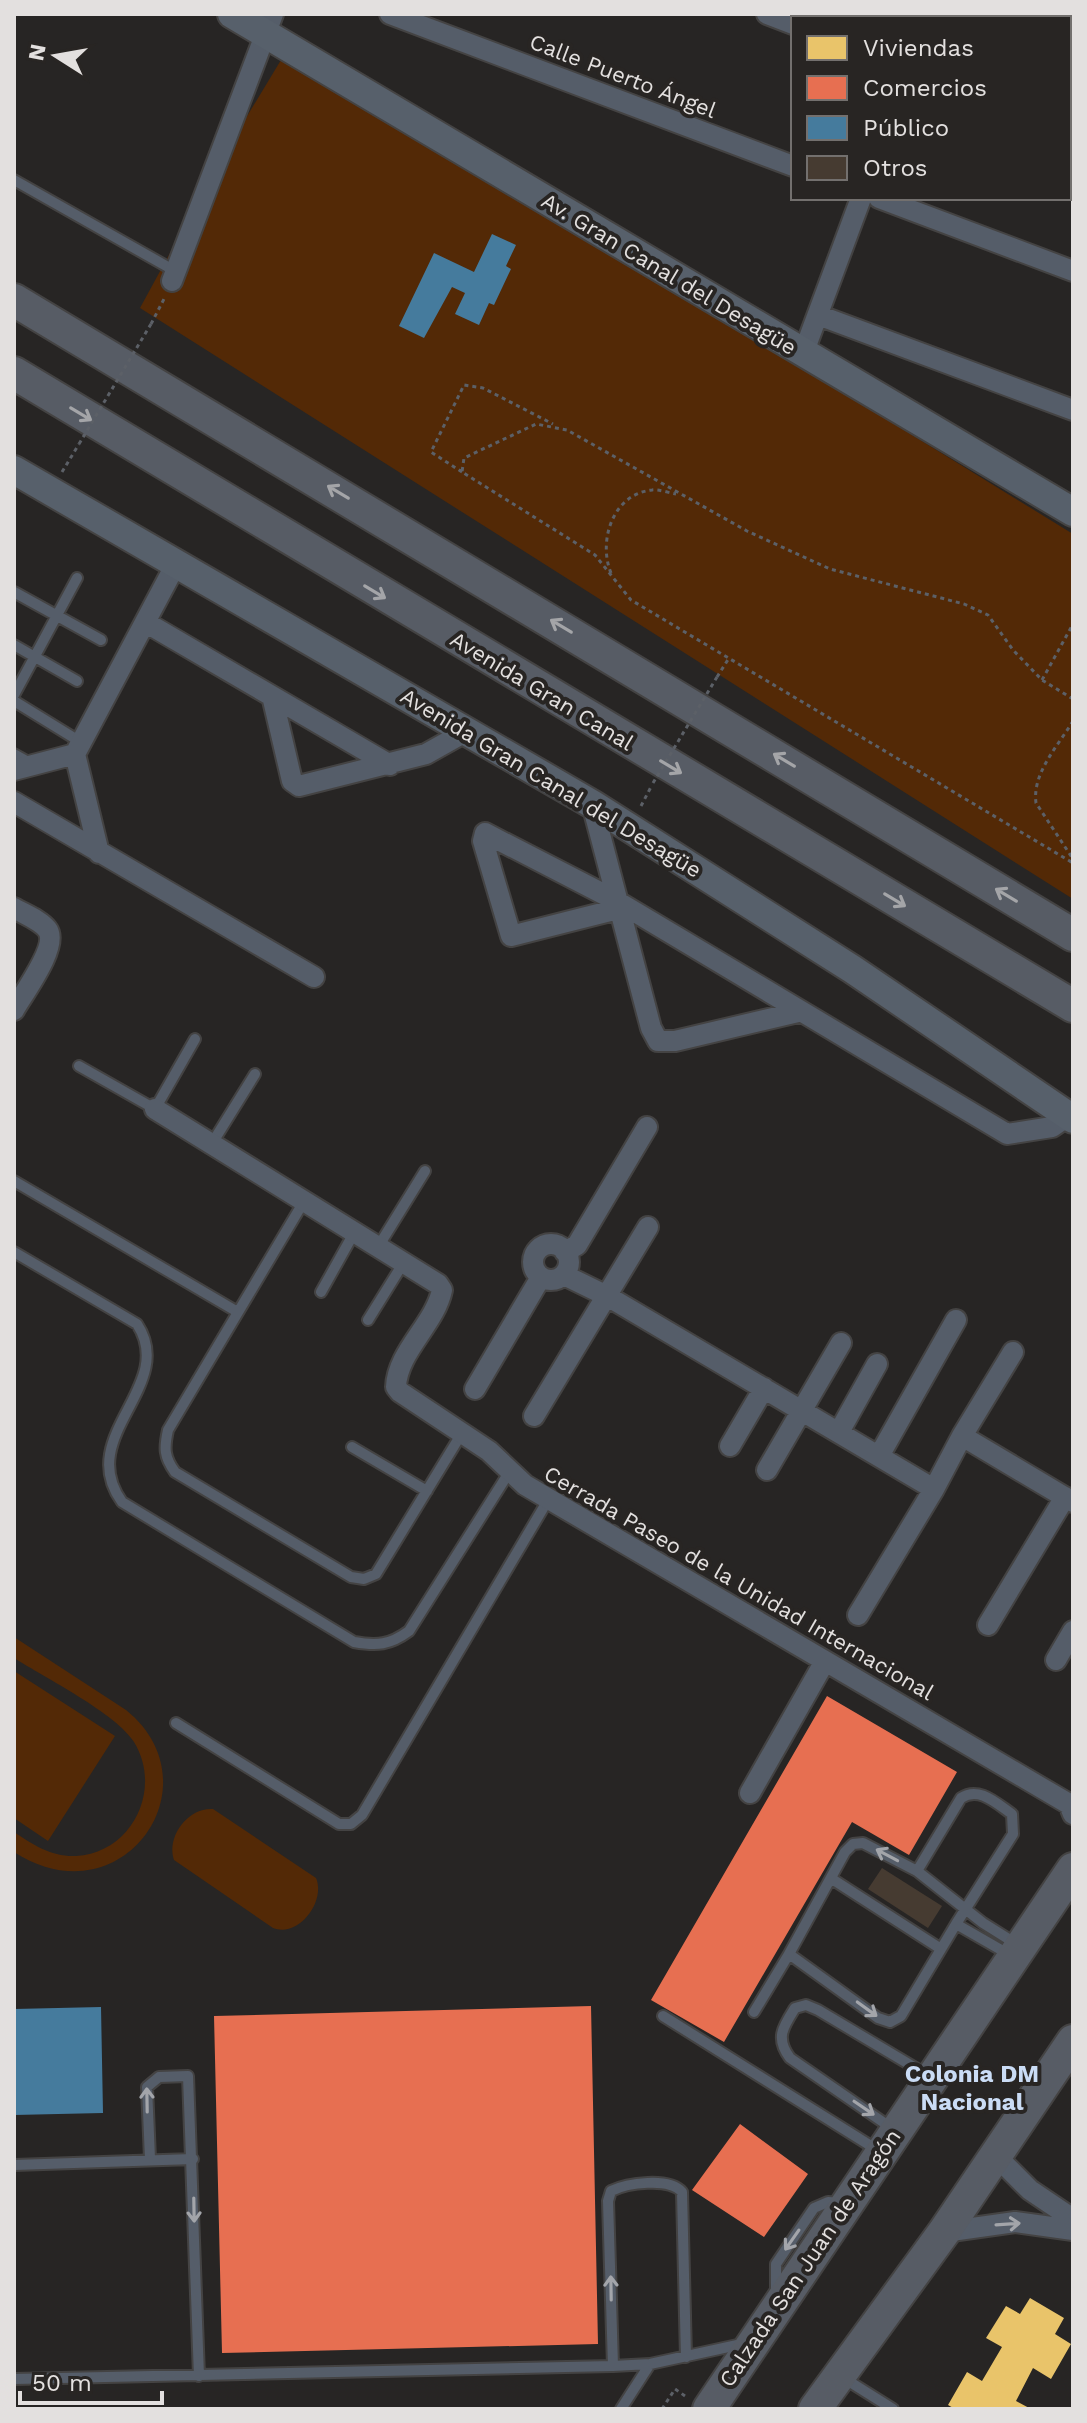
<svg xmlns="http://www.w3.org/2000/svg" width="1087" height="2423" font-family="'Work Sans',sans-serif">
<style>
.green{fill:#532906}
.homes{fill:#e9c46a}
.shops{fill:#e76f51}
.public{fill:#457b9d}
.building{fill:#463b31}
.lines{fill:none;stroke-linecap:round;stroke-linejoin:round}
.lane-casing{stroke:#444343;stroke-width:14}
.street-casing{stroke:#444343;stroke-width:24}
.secondary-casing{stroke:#444343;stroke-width:32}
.primary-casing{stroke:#444343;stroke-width:36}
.path{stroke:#5c6067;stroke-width:3;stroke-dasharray:4 4;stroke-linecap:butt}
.lane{stroke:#555d69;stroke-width:10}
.street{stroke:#555d69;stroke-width:20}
.secondary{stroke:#57606b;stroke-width:28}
.primary{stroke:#575c65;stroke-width:32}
.path-bridge{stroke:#5c6067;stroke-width:3;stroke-dasharray:4 4;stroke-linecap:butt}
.oneway{stroke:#a4a5a8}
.oneway2{stroke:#a3a5aa}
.labels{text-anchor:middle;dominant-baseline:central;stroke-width:8;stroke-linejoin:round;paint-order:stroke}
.street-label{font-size:22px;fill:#e3e0df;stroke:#282523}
.neighbourhood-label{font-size:24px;font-weight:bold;fill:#cadcf5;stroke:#282523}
</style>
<rect width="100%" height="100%" fill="#272524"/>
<path class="green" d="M287,50L1073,534V899L140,308L220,161Z
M14,1637L126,1710C218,1784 123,1922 14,1852V1832C33,1845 52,1857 76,1856C132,1853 163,1789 134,1742C117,1714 44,1677 14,1658Z
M14,1671L115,1736L48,1841L14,1818Z
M213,1809L316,1878C326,1901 299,1938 273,1928L174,1860C166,1837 188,1807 213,1809Z"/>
<path class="homes" d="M1030,2298L1064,2318L1055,2334L1071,2344L1051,2379L1033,2368L1016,2401L1031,2409H955L948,2405L967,2372L982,2381L1002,2347L986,2338L1006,2306L1020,2314Z"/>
<path class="shops" d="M827,1696L957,1772L909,1855L852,1822L724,2042L651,2000Z
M591,2006L598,2344L222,2353L214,2016Z
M740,2124L808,2174L764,2237L692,2190Z"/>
<path class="public" d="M492,234L516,245L506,266L511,269L494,305L489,303L479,325L455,314L465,293L452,287L424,338L399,326L434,253L474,272Z
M101,2007L103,2113L14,2115V2009Z"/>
<path class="building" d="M882,1868L942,1906L928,1928L868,1889Z"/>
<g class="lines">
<defs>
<path id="lane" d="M14,180L175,271
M14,592L101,640
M14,645L77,681
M14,695L77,578
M14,701L79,741
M14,754L32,764
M79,1066L155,1109L195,1039
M211,1145L255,1074
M14,1181L236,1311
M303,1203L168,1430C164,1448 164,1457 175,1472L351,1577L364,1579L376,1574L462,1433
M378,1247L425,1171
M14,1252L137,1324C178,1386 74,1436 122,1502L354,1642C377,1646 390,1645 409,1631L510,1471
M321,1292L354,1233
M368,1320L404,1262
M352,1447L427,1491
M176,1723L339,1824H351L362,1815L548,1500
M917,1871L961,1798C979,1786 996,1803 1012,1814L1013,1834L956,1924
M832,1879L941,1949
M1010,1955L956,1924L901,2016L890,2022L878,2018L789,1954L845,1852L853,1844L863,1843L917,1871L983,1923L1018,1945
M754,2012L789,1954
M663,2016L879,2151
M893,2129L790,2058C775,2038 783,2027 795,2008L806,2005L818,2010L929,2076
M150,2159L147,2087L159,2077L188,2076L199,2376
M14,2165L193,2159
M776,2296V2264L814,2208L828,2202L841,2203
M613,2366L608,2201L611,2191C627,2183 669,2177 682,2192L686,2357
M842,2377L893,2409
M14,2379L613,2366L650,2364L742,2344
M621,2409L650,2364"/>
<path id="street" d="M390,14L793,166
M767,14L793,24
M928,18L930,14
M1069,127L1073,129
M879,198L1073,271
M172,281L273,14
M818,315L1073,410
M803,354L861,198
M145,622L390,765
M273,700L292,781L299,786L426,754L467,731
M75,754L99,853
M14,770L75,754L177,562
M14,802L314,977
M592,804L651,1028L658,1041H675L798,1012
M14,908C24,914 40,920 47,929C60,945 23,994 14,1010
M618,909L511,936L483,841L485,833L615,900L1007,1134L1052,1127L1068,1116
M155,1109L438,1284L442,1290C435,1324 397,1352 396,1387L400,1392L489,1451L525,1485L1069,1804L1073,1814
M533 1262a18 18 0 1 1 36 0a18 18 0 1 1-36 0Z
M565,1252L577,1245L647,1127
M564,1275L607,1296L934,1489L962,1436L1073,1502
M475,1389L541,1277
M534,1416L648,1227
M839,1432L877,1364
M962,1436L1013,1352
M730,1446L764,1388
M879,1456L956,1320
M767,1470L841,1343
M858,1615L934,1489
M988,1625L1065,1497
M1056,1660L1073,1631
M750,1793L825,1661
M995,2155L1030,2190L1073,2219
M944,2232L1015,2222L1073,2230"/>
<path id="secondary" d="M232,14L1073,512
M14,470L592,804L852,969L1073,1119"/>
<path id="primary" d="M14,300L1073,935
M14,373L1073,1006
M709,2409L1073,1869
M815,2409L944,2232L1073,2041"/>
</defs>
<use href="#lane" class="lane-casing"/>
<use href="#street" class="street-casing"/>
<use href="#secondary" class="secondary-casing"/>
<use href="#primary" class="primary-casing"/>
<path class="path" d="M151,324L164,299
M62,472L79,444
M462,472L431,452L464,385L483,388L553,424
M611,573C598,542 612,494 652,490C659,489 669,493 676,494
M717,677L729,658
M1042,680L1073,624
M1073,699L1042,680L1013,650L988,615L964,604L830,569L747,531L567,430L536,424L464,458L462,472L595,555L631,600L1073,863
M1073,721C1058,746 1032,773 1036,803L1073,859
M641,806L652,785
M662,2409L675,2389L688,2398"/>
<use href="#lane" class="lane"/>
<use href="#street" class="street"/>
<use href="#secondary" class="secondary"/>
<use href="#primary" class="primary"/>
<path class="path-bridge" d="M79,444L151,324
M653,783L717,677"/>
</g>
<defs><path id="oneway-shaft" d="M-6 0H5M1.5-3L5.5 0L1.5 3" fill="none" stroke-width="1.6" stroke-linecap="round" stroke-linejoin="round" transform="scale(2)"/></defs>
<g class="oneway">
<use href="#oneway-shaft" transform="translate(81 414) rotate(31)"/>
<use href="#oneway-shaft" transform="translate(338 492) rotate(-149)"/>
<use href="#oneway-shaft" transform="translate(375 592) rotate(31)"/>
<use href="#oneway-shaft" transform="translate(561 626) rotate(-149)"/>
<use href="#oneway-shaft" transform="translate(784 760) rotate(-149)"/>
<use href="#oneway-shaft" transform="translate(671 767) rotate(31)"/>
<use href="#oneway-shaft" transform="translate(1006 895) rotate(-149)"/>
<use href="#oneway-shaft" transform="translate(895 900) rotate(31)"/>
</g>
<g class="oneway2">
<use href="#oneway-shaft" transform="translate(887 1855) rotate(-152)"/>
<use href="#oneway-shaft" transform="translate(867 2009) rotate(36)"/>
<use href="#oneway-shaft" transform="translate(147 2100) rotate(-91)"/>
<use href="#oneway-shaft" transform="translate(864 2108) rotate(34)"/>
<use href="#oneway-shaft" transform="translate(194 2210) rotate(89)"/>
<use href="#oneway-shaft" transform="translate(1008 2224) rotate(-4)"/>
<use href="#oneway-shaft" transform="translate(792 2240) rotate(125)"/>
<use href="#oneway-shaft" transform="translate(611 2288) rotate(-91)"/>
</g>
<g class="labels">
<g class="street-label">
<text transform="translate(623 76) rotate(21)">Calle Puerto Ángel</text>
<text transform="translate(669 274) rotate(31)">Av. Gran Canal del Desagüe</text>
<text transform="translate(542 691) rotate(31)">Avenida Gran Canal</text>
<text transform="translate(551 783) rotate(31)">Avenida Gran Canal del Desagüe</text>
<text transform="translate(739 1583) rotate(30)">Cerrada Paseo de la Unidad Internacional</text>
<text transform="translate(810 2258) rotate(-56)">Calzada San Juan de Aragón</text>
</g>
<g class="neighbourhood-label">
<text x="972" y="2074">Colonia DM<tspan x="972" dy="28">Nacional</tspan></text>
</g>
</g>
<rect width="1087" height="2423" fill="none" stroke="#e3e0df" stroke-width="32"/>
<rect x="791" y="16" width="280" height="184" fill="#282523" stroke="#73706e" stroke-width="2"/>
<rect x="807" y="36" width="40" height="24" fill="#e9c46a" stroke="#73706e" stroke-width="2"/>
<text x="863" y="56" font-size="24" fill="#e3e0df">Viviendas</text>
<rect x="807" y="76" width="40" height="24" fill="#e76f51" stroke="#73706e" stroke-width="2"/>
<text x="863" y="96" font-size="24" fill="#e3e0df">Comercios</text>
<rect x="807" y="116" width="40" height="24" fill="#457b9d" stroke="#73706e" stroke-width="2"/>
<text x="863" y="136" font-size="24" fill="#e3e0df">Público</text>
<rect x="807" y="156" width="40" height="24" fill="#463b31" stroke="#73706e" stroke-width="2"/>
<text x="863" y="176" font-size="24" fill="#e3e0df">Otros</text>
<g transform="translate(56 56) rotate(281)" stroke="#282523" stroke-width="6" paint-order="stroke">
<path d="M0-6L14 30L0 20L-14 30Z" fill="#e3e0df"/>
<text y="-12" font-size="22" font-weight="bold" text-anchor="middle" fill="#e3e0df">N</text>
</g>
<path d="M20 2391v12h142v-12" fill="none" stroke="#e3e0df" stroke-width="4"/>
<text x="32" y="2391" font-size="24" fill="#e3e0df" stroke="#282523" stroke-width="6" paint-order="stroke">50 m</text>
</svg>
